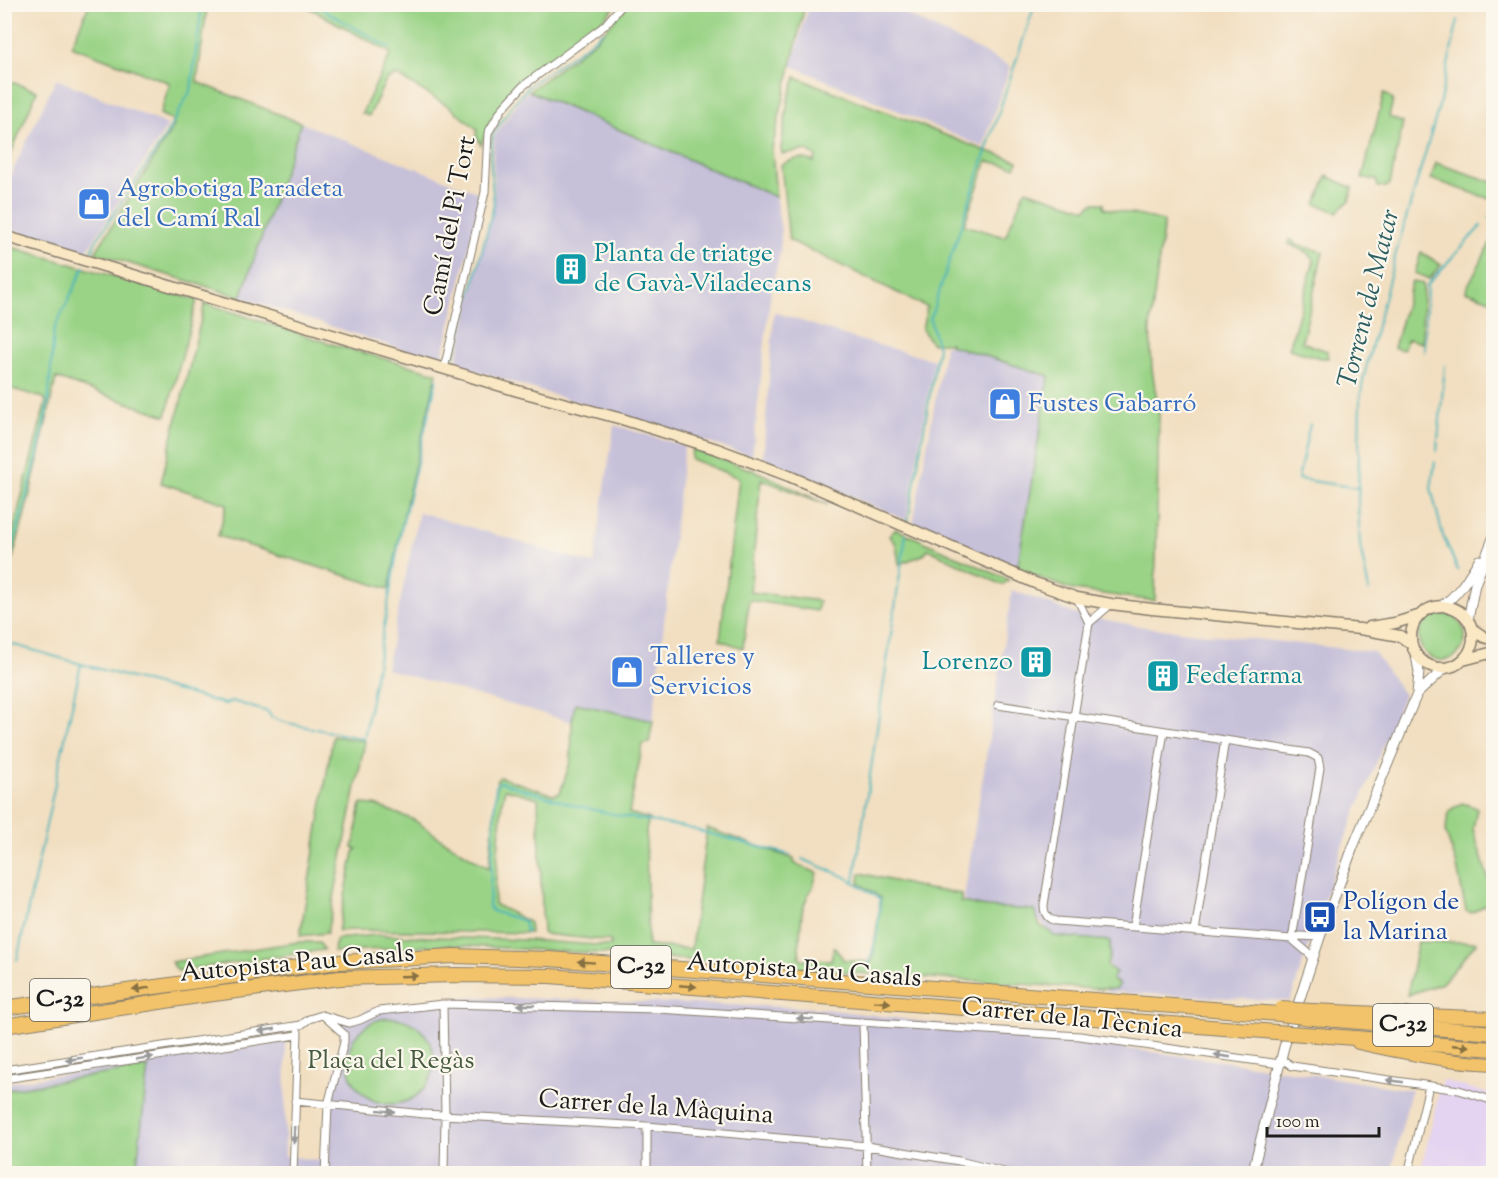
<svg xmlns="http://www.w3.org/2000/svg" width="1498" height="1178" font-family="'Sorts Mill Goudy',serif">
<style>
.built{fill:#e4d3f1}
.industrial{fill:#c6c0d9}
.green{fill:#9ad386;stroke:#5b7851;stroke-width:1.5}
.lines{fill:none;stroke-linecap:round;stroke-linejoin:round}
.stream{stroke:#44b4ba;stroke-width:2}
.minor-casing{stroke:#877e6e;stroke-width:9}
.tertiary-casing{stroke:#877e6e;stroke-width:11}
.secondary-casing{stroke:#877e6e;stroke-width:13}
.trunk-casing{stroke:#877e6e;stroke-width:14}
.motorway-casing{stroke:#877e6e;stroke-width:16}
.minor{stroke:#fff;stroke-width:7}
.tertiary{stroke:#fff;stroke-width:9}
.secondary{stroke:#fae7c3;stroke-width:10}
.trunk{stroke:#f2c36a;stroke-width:12}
.motorway{stroke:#f2c36a;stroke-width:14}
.trunk-bridge-casing{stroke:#877e6e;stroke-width:14;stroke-linecap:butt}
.motorway-bridge-casing{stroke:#877e6e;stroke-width:16;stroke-linecap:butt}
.trunk-bridge{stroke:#f2c36a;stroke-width:12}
.motorway-bridge{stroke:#f2c36a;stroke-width:14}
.oneway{fill:#877043}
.oneway2{fill:#999}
.labels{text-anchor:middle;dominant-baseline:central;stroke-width:4.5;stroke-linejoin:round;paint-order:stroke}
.shield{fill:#fbf7ec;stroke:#5f5e5a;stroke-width:1.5}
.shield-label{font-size:24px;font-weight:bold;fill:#1c1c1c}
.shop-label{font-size:26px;fill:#366cbe;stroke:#fbf7ec;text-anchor:start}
.street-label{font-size:26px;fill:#1c1c1c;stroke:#fbf7ec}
.culture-label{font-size:26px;fill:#0d838f;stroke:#fbf7ec;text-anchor:start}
.transit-label{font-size:26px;fill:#164399;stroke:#fbf7ec;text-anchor:start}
.park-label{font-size:26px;fill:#485c41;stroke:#fbf7ec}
.water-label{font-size:27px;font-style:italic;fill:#2e6063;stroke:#fbf7ec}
</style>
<rect width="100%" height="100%" fill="#fbf7ec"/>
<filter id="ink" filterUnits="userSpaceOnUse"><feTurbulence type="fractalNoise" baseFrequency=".0167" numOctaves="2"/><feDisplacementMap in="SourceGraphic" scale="12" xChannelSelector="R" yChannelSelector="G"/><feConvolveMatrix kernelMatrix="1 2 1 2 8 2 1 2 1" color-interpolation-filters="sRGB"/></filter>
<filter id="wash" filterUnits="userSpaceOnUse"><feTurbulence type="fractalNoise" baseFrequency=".008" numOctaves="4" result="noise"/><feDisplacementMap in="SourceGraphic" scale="24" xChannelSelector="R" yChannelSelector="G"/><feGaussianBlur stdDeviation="1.35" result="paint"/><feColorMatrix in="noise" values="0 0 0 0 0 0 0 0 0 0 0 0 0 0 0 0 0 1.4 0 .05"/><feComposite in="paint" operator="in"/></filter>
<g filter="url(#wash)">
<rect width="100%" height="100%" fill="#f2dfc1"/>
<path class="built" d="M1442,1080L1493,1095V1173L1420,1174Z"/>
<path class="industrial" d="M809,4L888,5L1010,66L983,147L792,66Z
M56,79L168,125L86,252L5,228V187Z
M529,91L776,197L781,232L780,253L771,290L752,456L456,365L495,196L493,157L495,135L522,97Z
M301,123L479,193L481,198L441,362L241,297Z
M774,312L856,339L934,360L906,520L763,459Z
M950,345L1049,376L1017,570L913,524L945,346Z
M614,425L684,446L653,721L575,703L572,722L386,669L419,512L594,564Z
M1012,590L1075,614L1144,627L1374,652L1404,695L1343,844L1290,1001L1106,992L1110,954L1054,936L1029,910L963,904Z
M480,997L818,1008L1258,1066L1411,1090L1391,1173L5,1174V1083L286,1041L285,1156L325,1161L328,1105L344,1034L334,1024L337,1020L349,1022L369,1009Z"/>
<path class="green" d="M89,5H203L207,7L197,82L301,123L241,297L95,253L174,126L170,119L160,114L170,83L71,46Z
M304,5H617L599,23L575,42L530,73L504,101L491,119L481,145L476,136L477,129L450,107L396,75L386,80L369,116L362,113L391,53Z
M628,5H805L772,149L776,197L529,91L595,41Z
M796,77L981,149L1018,161L1015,167L987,161L964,225L1005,237L1025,190L1086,209L1093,203H1104V208L1164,221L1150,328L1152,369L1159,414L1155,601L1073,590L1017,570L1049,376L950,345V343H931L922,329L927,307L789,240L781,165C794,158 800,156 814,162L816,157L806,150L782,154L781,149L788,100Z
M5,80L37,91L5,168L4,80Z
M1384,93L1393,100L1389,117L1403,123L1390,184L1386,187H1378L1376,179H1362Z
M1436,163L1493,182V200L1431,179Z
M1327,176L1353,188L1349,201L1337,212L1316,204Z
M1493,238V301L1465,291Z
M1290,239L1298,245L1323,252L1302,342L1327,351L1328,358H1320L1289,349L1314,261L1309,253L1289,244Z
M4,245L197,300L166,416L56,378C41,446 27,516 5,582V562L46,401L44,398L5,387Z
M1421,252L1441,265L1429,279L1415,273Z
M1412,281L1423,284L1422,343L1408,339L1403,350L1394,348Z
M205,303L338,346L437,373L407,499L389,589L218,536L227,504L161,483Z
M692,449L758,472L828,505L761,479L750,592L819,601L817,611L749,600L743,648L720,640L739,478L691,459Z
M896,529L1009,580L1002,585L928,549L923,555L899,564L896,544L889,536Z
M1419 637a23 23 0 1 1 46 0a23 23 0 1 1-46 0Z
M575,703L653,721L649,743L643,744L629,813L649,819L646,830L648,946L691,949L707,828L794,859V863L817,873L813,887L807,897L802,912L799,948L800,959L831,960L834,947L844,960L872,962L881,898L859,883L860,873L927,889L961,894V902L986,907L1034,910L1040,926L1048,930L1054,936L1110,941V954L1107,966L1116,972L1112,980L1120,984L1116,989H1095L797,969L632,955L447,945L333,952L337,939L376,935L527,940L611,946V941L543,934L538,798L505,789L502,802L494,904L529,922L530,933L352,930L338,931L354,852L357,849L353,848L361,804L375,805L414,820L443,840L489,868L497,780L500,777L554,795L560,793L571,760L572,722Z
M333,736L365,741L327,933L300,936Z
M1462,803L1477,808L1473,829L1493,895V900L1472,913L1466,911L1456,862L1445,831L1450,810Z
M298,942H319L324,950L178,971L171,962Z
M1418,942H1477L1442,983L1407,995Z
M348 1061a43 43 0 1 1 86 0a43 43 0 1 1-86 0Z
M148,1067L136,1173H5V1090Z"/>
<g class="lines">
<path class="stream" d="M313,4L390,48
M1461,9V4
M1489,218L1492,219
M90,255L96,241L163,140L191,90L202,4
M1424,352L1427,285L1481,226
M451,359L455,354L494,205L490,155L493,134L513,104L531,84L588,44L603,31
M1310,424L1298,479L1358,488
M1437,451L1445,365
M1435,462L1431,488L1443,536L1458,570
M908,521L938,348L930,319L1035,4
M4,579L37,458L48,404L54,330L84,267
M1369,591L1360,545L1358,505L1360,400L1363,380L1395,256L1438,110L1458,20
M4,642L81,664
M802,859L846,877L880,899L877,934L869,964
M854,882L906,534
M526,932L524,921L492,911L489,907L496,784L501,782L577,806L626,817L684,827L791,855
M17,960L81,664L225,704L232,701L268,712L271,717L283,722L364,739L401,530L437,379"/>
</g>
</g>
<g filter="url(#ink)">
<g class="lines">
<defs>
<path id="minor" d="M444,369L485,192L488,133L502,109L523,86L604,26L623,4
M1077,598L1089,623L1044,905C1044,914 1047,919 1056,921L1292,939L1300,936L1320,937
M1089,623L1111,604
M998,705L1309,753L1318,758L1320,768L1292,939
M1133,927L1164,731
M1195,932L1225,740
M1292,939L1313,957
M443,1004L445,1115L444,1174
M322,1015L349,1023L360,1020L379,1011L443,1004L658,1009L1080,1036L1280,1064
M863,1023L867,1174
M1282,1059L1292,1066L1459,1090L1494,1101
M4,1070L301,1025L309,1019L322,1015
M4,1079L297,1035
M295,1101L424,1114L647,1126L867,1146L959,1161L1012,1174
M647,1126V1174
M293,1174L298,1032
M325,1174L328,1105L344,1042V1034L326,1018
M1408,1174L1429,1086"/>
<path id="tertiary" d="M1441,606C1458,596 1469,576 1479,560
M1468,620L1475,584L1494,536
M1417,694L1445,668
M1252,1174L1284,1047L1320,937L1353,847L1417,694L1419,672L1416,655"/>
<path id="secondary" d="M4,236L518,391L622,419L717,449L789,476L1035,583L1077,598L1111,604L1152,609L1360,629L1400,636L1411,644
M1411 637a31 31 0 1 1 62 0a31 31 0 1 1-62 0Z
M1370,627L1395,623L1418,616
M1472,629L1484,637L1494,640
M1463,660L1494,652"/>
<path id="trunk" d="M1312,1010L1494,1018
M1358,1043C1403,1053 1447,1062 1494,1064"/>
<path id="motorway" d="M4,1008L306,966L340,962L454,956L549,959L1280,1014
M1312,1018L1494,1033
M4,1026L198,996L340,978L456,975L549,976L1276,1032
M1304,1034L1494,1049"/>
</defs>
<use href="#minor" class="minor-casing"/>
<use href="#tertiary" class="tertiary-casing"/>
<use href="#secondary" class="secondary-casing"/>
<use href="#trunk" class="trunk-casing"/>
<use href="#motorway" class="motorway-casing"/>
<use href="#minor" class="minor"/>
<use href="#tertiary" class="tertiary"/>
<use href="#secondary" class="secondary"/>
<use href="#trunk" class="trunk"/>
<use href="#motorway" class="motorway"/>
<defs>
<path id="trunk-bridge" d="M1281,1008L1312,1010"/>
<path id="motorway-bridge" d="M1280,1014L1312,1018
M1276,1032L1304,1034"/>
</defs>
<use href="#trunk-bridge" class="trunk-bridge-casing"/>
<use href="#motorway-bridge" class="motorway-bridge-casing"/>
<use href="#trunk-bridge" class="trunk-bridge"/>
<use href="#motorway-bridge" class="motorway-bridge"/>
</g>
<defs><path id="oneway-solid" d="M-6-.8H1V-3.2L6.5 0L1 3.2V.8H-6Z" transform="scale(1.5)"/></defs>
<g class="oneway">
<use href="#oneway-solid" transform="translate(586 962) rotate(-176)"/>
<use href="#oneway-solid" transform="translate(409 976) rotate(-2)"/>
<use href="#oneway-solid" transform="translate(688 986) rotate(5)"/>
<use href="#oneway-solid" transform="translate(141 989) rotate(171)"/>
<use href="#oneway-solid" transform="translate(882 1002) rotate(4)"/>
<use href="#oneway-solid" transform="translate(1461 1046) rotate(5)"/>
</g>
<g class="oneway2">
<use href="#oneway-solid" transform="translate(526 1005) rotate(-178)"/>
<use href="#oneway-solid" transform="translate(805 1019) rotate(-176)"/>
<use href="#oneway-solid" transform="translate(267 1030) rotate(172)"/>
<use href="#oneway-solid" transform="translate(1222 1056) rotate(-172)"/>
<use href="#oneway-solid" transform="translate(145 1058) rotate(-9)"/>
<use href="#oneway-solid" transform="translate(74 1059) rotate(171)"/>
<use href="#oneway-solid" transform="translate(1395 1081) rotate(-172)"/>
<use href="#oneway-solid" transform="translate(386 1111) rotate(6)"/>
<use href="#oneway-solid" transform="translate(294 1135) rotate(92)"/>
</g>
</g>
<defs>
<symbol id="shop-square" viewBox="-11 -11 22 22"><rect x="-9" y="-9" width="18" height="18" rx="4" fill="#3f7fe0" stroke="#fbf7ec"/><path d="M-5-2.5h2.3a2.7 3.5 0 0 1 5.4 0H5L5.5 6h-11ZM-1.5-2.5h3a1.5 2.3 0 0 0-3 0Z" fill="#fff"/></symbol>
<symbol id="building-square" viewBox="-11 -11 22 22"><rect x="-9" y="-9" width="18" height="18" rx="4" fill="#0f9aa8" stroke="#fbf7ec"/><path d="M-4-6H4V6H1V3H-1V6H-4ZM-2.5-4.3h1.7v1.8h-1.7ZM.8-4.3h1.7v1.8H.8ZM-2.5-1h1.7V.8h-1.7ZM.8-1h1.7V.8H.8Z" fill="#fff"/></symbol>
<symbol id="bus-square" viewBox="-11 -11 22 22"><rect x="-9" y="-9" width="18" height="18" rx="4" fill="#1a4fb4" stroke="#fbf7ec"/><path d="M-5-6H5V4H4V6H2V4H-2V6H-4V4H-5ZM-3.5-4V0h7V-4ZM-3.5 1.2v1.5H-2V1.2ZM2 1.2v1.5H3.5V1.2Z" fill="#fff"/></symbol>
</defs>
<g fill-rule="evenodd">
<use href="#shop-square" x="75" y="185" width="38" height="38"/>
<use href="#building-square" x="552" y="250" width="38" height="38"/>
<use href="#shop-square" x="986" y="385" width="38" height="38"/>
<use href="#building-square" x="1017" y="643" width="38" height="38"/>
<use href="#shop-square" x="608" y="653" width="38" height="38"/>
<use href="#building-square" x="1144" y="657" width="38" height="38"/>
<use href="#bus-square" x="1301" y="898" width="38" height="38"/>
</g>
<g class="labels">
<g class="shield">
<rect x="611" y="946" width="60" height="42" rx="4.5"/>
<rect x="30" y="979" width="60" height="42" rx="4.5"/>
<rect x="1373" y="1004" width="60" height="42" rx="4.5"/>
</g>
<g class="shield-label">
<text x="641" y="967">C-32</text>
<text x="60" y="1000">C-32</text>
<text x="1403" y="1025">C-32</text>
</g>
<g class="shop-label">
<text x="117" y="189">Agrobotiga Paradeta<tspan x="117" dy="30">del Camí Ral</tspan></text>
<text x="1028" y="404">Fustes Gabarró</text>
<text x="650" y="657">Talleres y<tspan x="650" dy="30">Servicios</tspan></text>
</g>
<g class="street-label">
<text transform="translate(451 226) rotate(-79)">Camí del Pi Tort</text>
<text transform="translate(297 964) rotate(-5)">Autopista Pau Casals</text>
<text transform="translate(804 971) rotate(4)">Autopista Pau Casals</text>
<text transform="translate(1072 1019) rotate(6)">Carrer de la Tècnica</text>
<text transform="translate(656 1108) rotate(4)">Carrer de la Màquina</text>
</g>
<g class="culture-label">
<text x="594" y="254">Planta de triatge<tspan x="594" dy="30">de Gavà-Viladecans</tspan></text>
<text x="1013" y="662" text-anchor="end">Lorenzo</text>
<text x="1186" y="676">Fedefarma</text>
</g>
<g class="transit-label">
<text x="1343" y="902">Polígon de<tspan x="1343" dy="30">la Marina</tspan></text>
</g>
<g class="park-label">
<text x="391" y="1061">Plaça del Regàs</text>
</g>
<g class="water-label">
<text transform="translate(1370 299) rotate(-76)">Torrent de Matar</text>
</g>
</g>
<rect width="1498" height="1178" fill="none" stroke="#fbf7ec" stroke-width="24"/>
<path d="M1267 1127v9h112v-9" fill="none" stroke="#1c1c1c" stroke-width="3"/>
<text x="1276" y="1127" font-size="18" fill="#1c1c1c" stroke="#fbf7ec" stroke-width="4.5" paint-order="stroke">100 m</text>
</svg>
